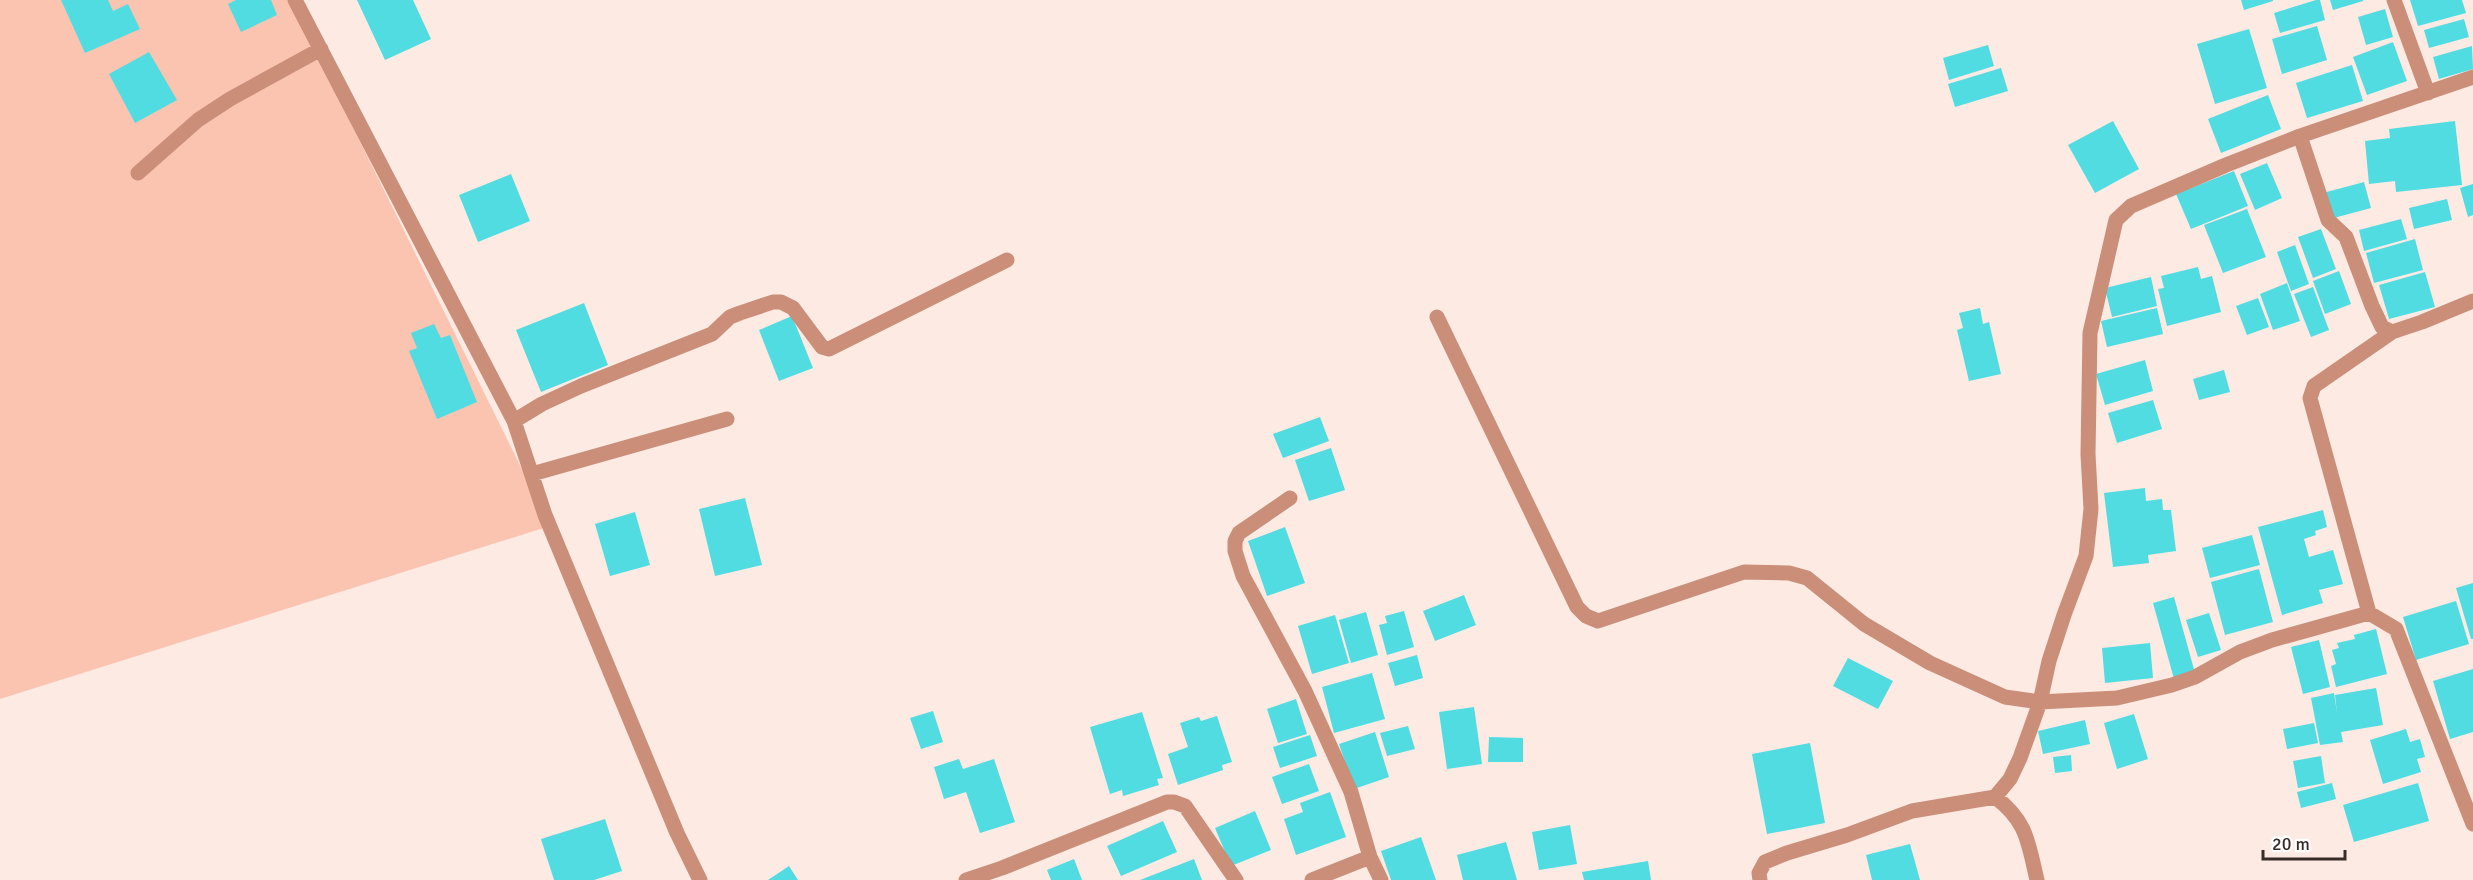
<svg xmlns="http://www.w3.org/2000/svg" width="2473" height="880" font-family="Signika,sans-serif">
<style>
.green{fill:#fac4b1}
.building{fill:#50dce1}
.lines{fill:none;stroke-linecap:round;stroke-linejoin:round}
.minor{stroke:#ca8e79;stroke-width:15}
</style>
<rect width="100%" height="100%" fill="#fdeae3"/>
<path class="green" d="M0,0H290L550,526L0,699Z"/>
<path class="building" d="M61,0H108L113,11L128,4L140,29L85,53Z
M236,0H271L277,15L241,32L228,4Z
M357,0H413L431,39L385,60Z
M2241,0H2273V1L2244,10Z
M2316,0H2320L2325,20L2280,33L2274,13Z
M2330,0H2363V1L2333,10Z
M2410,0H2462L2466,13L2418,26Z
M2385,9L2393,37L2366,45L2358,17Z
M2464,19L2469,37L2429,48L2424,30Z
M2317,26L2327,60L2282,74L2272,39Z
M2249,29L2267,88L2215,104L2197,44Z
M2393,42L2407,81L2367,95L2353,57Z
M1988,45L1994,66L1949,80L1943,58Z
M2472,46L2473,69L2439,79L2433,57Z
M149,52L177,100L135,123L109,74Z
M2352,65L2363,101L2307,118L2296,83Z
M2001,68L2008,91L1955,107L1948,84Z
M2268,95L2281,129L2221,153L2208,119Z
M2113,121L2139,169L2095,193L2068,145Z
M2455,121L2462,185L2396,192L2395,181L2369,184L2365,141L2390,138L2389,129Z
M2267,163L2282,198L2255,210L2240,174Z
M2234,171L2248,206L2191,229L2176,194Z
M511,174L530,221L478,242L459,195Z
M2364,182L2371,208L2330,219L2323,193Z
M2473,184V215L2468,217L2460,188Z
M2447,199L2452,220L2414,229L2409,208Z
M2247,209L2266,257L2223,273L2204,225Z
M2401,219L2407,239L2364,251L2359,230Z
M2321,229L2336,269L2313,278L2298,237Z
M2415,239L2423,270L2374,283L2366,253Z
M2295,245L2309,284L2291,291L2277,252Z
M2198,267L2201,279L2212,276L2221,312L2167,326L2158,289L2164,288L2161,276Z
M2339,271L2351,304L2325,314L2313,281Z
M2425,272L2435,307L2389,319L2379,285Z
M2151,277L2157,306L2112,317L2105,288Z
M2287,283L2300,321L2273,330L2260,294Z
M2313,287L2329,330L2311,337L2294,294Z
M2258,298L2269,327L2247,335L2236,306Z
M584,303L608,365L541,392L516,330Z
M1980,308L1983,324L1989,322L2001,374L1969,381L1957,330L1963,328L1959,313Z
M2157,308L2163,334L2107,347L2101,321Z
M792,316L813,368L779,381L759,330Z
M434,324L441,338L450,335L477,402L437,419L409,351L417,348L411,333Z
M2145,360L2153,391L2105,405L2096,374Z
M2224,370L2230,392L2199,400L2193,379Z
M2153,400L2162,429L2117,443L2108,413Z
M1320,417L1329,441L1283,458L1273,434Z
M1331,448L1345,490L1309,501L1295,460Z
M2145,488L2146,501L2162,499L2163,510H2171L2176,551L2148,555L2149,563L2113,567L2104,493Z
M745,498L762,565L715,576L699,509Z
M2323,510L2327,527L2315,531L2316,535L2304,539L2309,557L2333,550L2343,584L2319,590L2323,603L2282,615L2258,527Z
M635,512L650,565L610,576L595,524Z
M1285,527L1305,583L1267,596L1248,541Z
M2252,535L2260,565L2210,578L2202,548Z
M2259,569L2273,622L2225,635L2211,582Z
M2473,583V639H2471L2456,588Z
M1464,595L1476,625L1435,641L1423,611Z
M2174,597L2195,673L2174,679L2153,603Z
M2456,601L2469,644L2416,660L2403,617Z
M1404,611L1414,647L1387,655L1379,625L1387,623L1385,616Z
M1366,612L1378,655L1351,663L1339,620Z
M2209,613L2221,650L2198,657L2186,620Z
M1335,615L1349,663L1312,674L1298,626Z
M2376,629L2387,674L2336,687L2331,666L2336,664L2332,650L2339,648L2337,643L2355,639L2354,635Z
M2319,640L2330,687L2303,694L2291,647Z
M2150,643L2153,678L2105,683L2102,648Z
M1417,655L1423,678L1395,686L1388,663Z
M1848,658L1893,681L1878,709L1833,686Z
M2473,669V732L2450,739L2433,681Z
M1372,673L1385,719L1334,733L1322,687Z
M2376,688L2383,725L2341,732L2343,742L2320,745L2311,698L2334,693L2337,713L2335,695Z
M1296,699L1307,734L1278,743L1267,709Z
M1474,707L1482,764L1447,769L1439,712Z
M933,711L943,742L921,749L910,718Z
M1142,712L1163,778L1157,779L1159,785L1123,796L1122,790L1110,794L1090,727Z
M2134,714L2148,759L2117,769L2104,723Z
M1217,716L1232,762L1222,765L1223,770L1178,785L1168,754L1188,747L1180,723L1199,717L1201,721Z
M2085,720L2090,744L2043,754L2038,731Z
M2314,723L2318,743L2287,749L2283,729Z
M1408,726L1415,749L1387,756L1380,733Z
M2406,729L2410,742L2420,739L2425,757L2417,759L2421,772L2383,784L2370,740Z
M1375,732L1389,777L1354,789L1339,744Z
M1310,735L1317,756L1280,768L1273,747Z
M1489,737L1523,738V762H1488Z
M1810,743L1825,823L1767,834L1752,754Z
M2071,755L2072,771L2055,773L2053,757Z
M2321,756L2325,783L2298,788L2293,761Z
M959,759L963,769L994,759L1015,822L980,833L966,792L944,799L934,767Z
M1309,764L1319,791L1282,804L1272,777Z
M2332,783L2336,799L2301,808L2297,792Z
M2418,783L2429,821L2354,842L2343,805Z
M1330,792L1346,837L1296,855L1284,819L1303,812L1300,803Z
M1255,811L1271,850L1231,866L1215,828Z
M605,819L622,871L594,880H554L541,839Z
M1163,821L1177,852L1121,876L1107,846Z
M1570,825L1577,864L1539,870L1532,832Z
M1421,837L1436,880H1391L1381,851Z
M1506,842L1517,880H1463L1457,855Z
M1910,844L1920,880H1872L1866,855Z
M1074,859L1082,880H1051L1047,870Z
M1194,859L1202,880H1140Z
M1648,861L1651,880H1584L1582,872Z
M789,866L798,880H768Z"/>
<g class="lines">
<path class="minor" d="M295,0L514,421L545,515L677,833L700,880
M2394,0L2428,93
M2300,136L2328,220L2346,237L2372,306L2382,327L2392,332L2422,322L2473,301
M138,173L198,120L230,99L321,49
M1437,317L1577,607L1586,616L1598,621L1744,572L1789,573L1807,578L1864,624L1930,663L2005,697L2040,702L2117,698L2172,685L2195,677L2240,652L2272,640L2369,613L2396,629L2473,824
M514,421L542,404L581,386L712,334L730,317L740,313L773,302H781L793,308L822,347L829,349L1007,260
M532,474L727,419
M1290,498L1239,533L1235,541V551L1243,576L1305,691L1351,792L1370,857
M2369,613L2310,398L2314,386L2392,332
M1995,797L2010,779L2020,758L2040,702L2049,661L2064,615L2086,556L2091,509L2088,454L2090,333L2116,220L2131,206L2226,165L2300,136L2473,77
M966,880L1002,868L1167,802H1174L1185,806L1236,880
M1312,880L1370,857L1381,880
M1760,880L1759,873L1765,862L1787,853L1847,835L1912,811L1995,797C2027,821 2028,842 2037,880"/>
</g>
<path d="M2263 850v9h82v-9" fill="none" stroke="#382c28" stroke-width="3"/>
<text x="2272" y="850" font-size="18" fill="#382c28" stroke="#ffffff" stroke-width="4.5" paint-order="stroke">20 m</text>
</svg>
